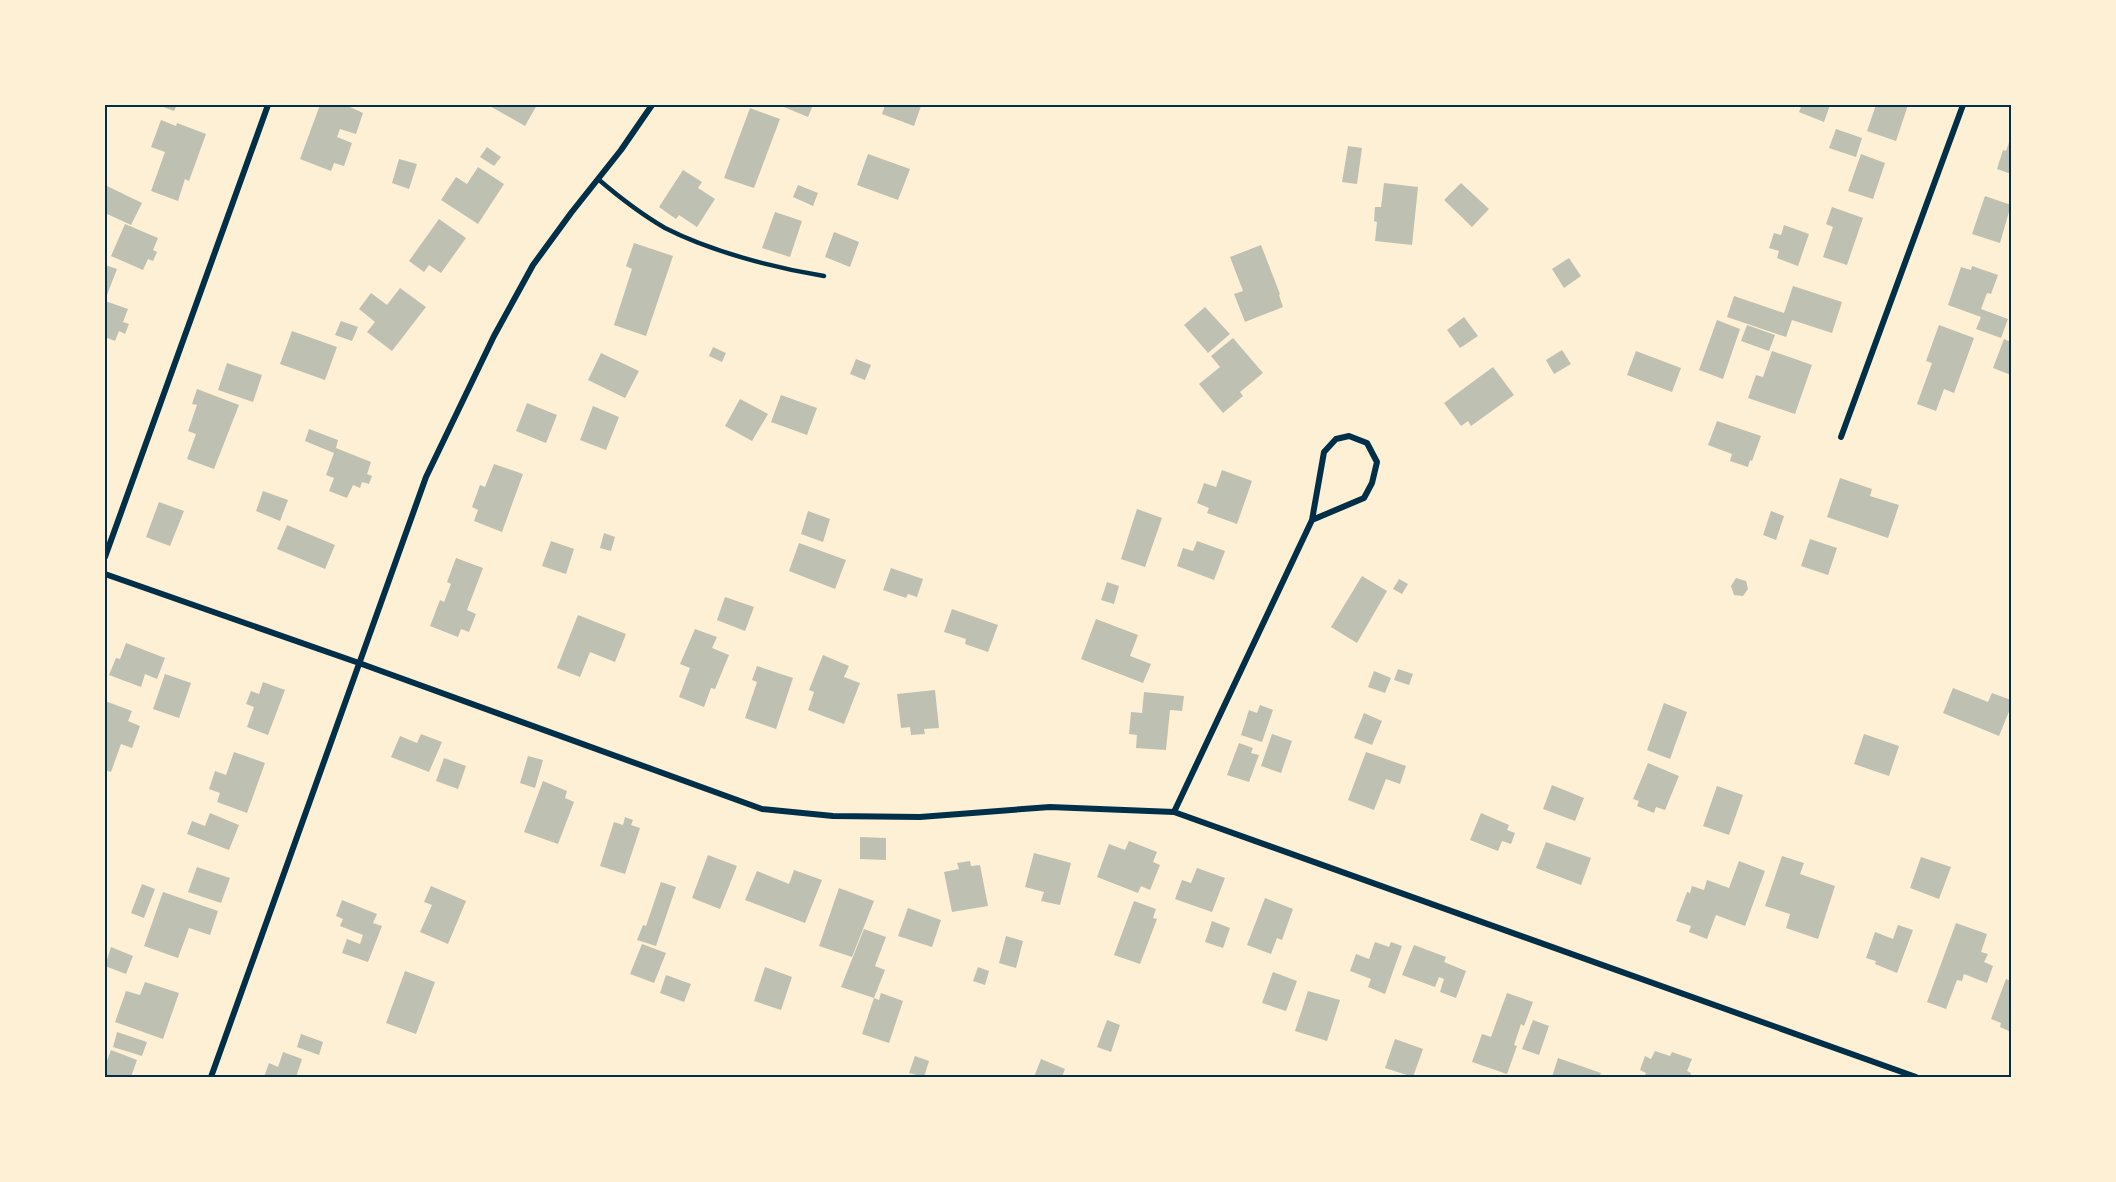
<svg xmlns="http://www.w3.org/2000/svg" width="2116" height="1182" font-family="'Golos Text',sans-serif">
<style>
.building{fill:#bec0b2}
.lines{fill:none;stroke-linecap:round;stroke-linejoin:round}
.service{stroke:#003049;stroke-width:4.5}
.minor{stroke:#003049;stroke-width:6}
.neatline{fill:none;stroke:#003049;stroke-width:2}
</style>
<rect width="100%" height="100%" fill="#fdf0d5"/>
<path class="building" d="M158,105H177L174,111Z
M320,105H350V107L363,113L356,134L340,129L337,137L352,143L344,166L334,163L331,171L300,159Z
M488,105H537L525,126Z
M779,105H813L808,117Z
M885,105H918L921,106L914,126L882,114Z
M1797,105H1830L1824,122L1799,112L1801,107Z
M1876,105H1908L1896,141L1867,131Z
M750,108L780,119L754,188L724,178Z
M161,120L176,126L177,123L206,134L189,181L185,179L178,201L151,191L165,152L151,147Z
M1836,129L1862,138L1856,157L1829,148Z
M2011,137V174L1997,169L2003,150L2006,151Z
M1348,146L1362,148L1357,184L1342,182Z
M487,147L501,157L494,166L480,157Z
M868,154L910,169L898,200L857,185Z
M1861,154L1885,163L1873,199L1848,191Z
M399,159L417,164L409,189L392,183Z
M478,167L504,184L478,224L441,200L456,177L467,184Z
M683,170L702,182L698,188L715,199L697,227L679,215L676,219L659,207Z
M1384,183L1418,187L1412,245L1375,241L1377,222L1374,221L1375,207H1381Z
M1461,183L1489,209L1472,227L1444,200Z
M105,185L142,203L131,225L105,213Z
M798,185L818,193L813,206L793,197Z
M1985,196L2011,205L2000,243L1972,234Z
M1832,207L1863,218L1847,265L1823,257L1833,227L1826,224Z
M775,212L802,221L790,257L762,248Z
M439,219L466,238L441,273L429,265L424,272L409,261Z
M125,224L158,238L153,250L157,252L153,261L148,259L143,270L111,256Z
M1784,225L1809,234L1798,266L1777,258L1779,251L1769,248L1774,233L1781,235Z
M834,232L859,242L850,267L825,257Z
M634,243L673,256L646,336L614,325L632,269L626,266Z
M1261,245L1280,294L1279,295L1283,307L1245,322L1234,294L1243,291L1230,257Z
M1569,258L1581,276L1564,288L1552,269Z
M105,265L117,269L107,295H105Z
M1972,266L1998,275L1991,294L1987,293L1981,309L2008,319L2001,338L1976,329L1981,317L1948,305L1961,267L1971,270Z
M1793,286L1842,302L1832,333L1792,320L1786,337L1727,317L1734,296L1784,313Z
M400,288L426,307L392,351L367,332L375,322L359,309L371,293L387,305Z
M105,301L128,309L123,322L129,324L125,334L119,331L115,341L105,337Z
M1205,307L1230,334L1208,353L1184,325Z
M1464,317L1478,336L1460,348L1447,330Z
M1717,320L1740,329L1723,379L1699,370Z
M341,321L358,327L352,341L335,335Z
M1747,325L1775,335L1769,351L1741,341Z
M1939,325L1974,338L1954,393L1944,389L1936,411L1917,404L1932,363L1926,361Z
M292,331L337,347L325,380L280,364Z
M1233,338L1263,373L1240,392L1243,396L1223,413L1199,384L1220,367L1211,356Z
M2004,339L2011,342V375L1993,368Z
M713,347L726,353L722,362L709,356Z
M1562,350L1571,364L1554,374L1546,360Z
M1636,351L1681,368L1672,392L1627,375Z
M1772,351L1812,365L1795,414L1748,398L1756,375L1763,377Z
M601,353L639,371L625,398L588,380Z
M856,359L871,365L865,380L850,374Z
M227,363L262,375L253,402L218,390Z
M1493,367L1514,395L1471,426L1468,421L1461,426L1444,403Z
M197,389L239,405L214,469L187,459L196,434L188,431L197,405L192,404Z
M781,395L817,408L807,435L771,422Z
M740,399L768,414L752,441L725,426Z
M527,403L557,415L546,443L516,431Z
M593,406L619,417L606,450L580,440Z
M1717,421L1761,436L1752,461L1750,460L1748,467L1730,461L1732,454L1708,445Z
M309,429L338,440L336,448L371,462L367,474L372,476L369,484L362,482L360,488L353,485L347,498L329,491L334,478L326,475L334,453L305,441Z
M494,464L523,474L502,532L474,521L478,510L472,507L480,485L485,487Z
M1222,470L1252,481L1237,524L1207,513L1209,508L1197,503L1204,483L1216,487Z
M1840,478L1872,489L1870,496L1899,505L1888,538L1827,517Z
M263,491L288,500L280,521L256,511Z
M159,502L184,511L170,546L146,537Z
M1137,509L1162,518L1145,567L1121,559Z
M808,511L830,519L823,542L801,534Z
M1771,511L1784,516L1776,540L1763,535Z
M287,525L335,545L325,569L277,549Z
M604,533L615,537L611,551L600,548Z
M1810,539L1837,548L1828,575L1801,566Z
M551,541L574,549L566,574L542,566Z
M1197,541L1225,551L1214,580L1177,566L1183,548L1193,551Z
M799,543L846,560L835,589L789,571Z
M456,558L483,568L467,610L476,614L469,632L461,629L458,637L430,626L440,600L444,602L451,584L447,582Z
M891,568L923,579L917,597L908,594L906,598L883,590Z
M1362,576L1387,591L1357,643L1331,627Z
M1736,578L1746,581L1748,589L1743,596L1734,595L1731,586Z
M1399,579L1408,584L1402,594L1393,589Z
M1107,582L1119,586L1114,604L1101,600Z
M725,597L754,607L745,631L717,620Z
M952,609L998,625L988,652L965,644L966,639L944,632Z
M578,615L626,634L615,662L590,652L580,677L557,668Z
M1096,619L1138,635L1130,656L1151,664L1143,683L1081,659Z
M695,629L717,637L712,648L729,655L715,689L711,688L704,707L679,697L690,668L680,664Z
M126,643L165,658L157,679L145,674L141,687L109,675L116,658L120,659Z
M823,655L849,666L844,677L860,683L844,724L808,710L814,692L809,690Z
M757,666L793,678L776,729L745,718L757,682L752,680Z
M1398,669L1413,674L1409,685L1394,680Z
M1374,671L1391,678L1385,693L1368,687Z
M165,674L191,683L179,718L153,709Z
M263,682L285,690L268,735L247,727L254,707L246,704L251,691L259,694Z
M1953,688L1988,702L1992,693L2011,700L2010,709L1999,736L1943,713Z
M935,690L939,728L924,729L925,734L911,735L910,727L901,728L897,694Z
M1144,692L1184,696L1182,711L1170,710L1166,750L1136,748L1137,735L1129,734L1131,712L1142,713Z
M105,701L132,711L128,721L140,726L132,748L121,744L111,772L105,770Z
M1664,703L1687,712L1670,759L1647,750Z
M1260,705L1273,710L1262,742L1241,735L1249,710L1257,713Z
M1364,713L1382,721L1372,745L1354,738Z
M421,734L442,742L429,772L391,757L400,736L417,743Z
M1272,734L1292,741L1281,773L1261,766Z
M1864,734L1899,746L1889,776L1854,764Z
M1239,743L1253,748L1251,753L1259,755L1249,782L1227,775Z
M234,752L265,763L247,813L217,802L220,793L209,789L215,771L226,775Z
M1366,752L1406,766L1400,784L1386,779L1374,810L1348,800Z
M528,756L543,760L535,788L520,783Z
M444,758L466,766L458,789L436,781Z
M1648,763L1679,776L1665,810L1656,807L1654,813L1637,806L1639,801L1633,799Z
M543,781L567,791L565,798L574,802L558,844L524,832Z
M1552,785L1584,798L1575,821L1543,809Z
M1717,786L1743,795L1729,835L1703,826Z
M210,813L239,825L229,850L187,834L192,821L205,826Z
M1481,813L1509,825L1507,830L1515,833L1511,844L1502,841L1498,851L1470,840Z
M625,817L633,820L631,825L640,828L625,874L600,866L614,822L623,825Z
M860,837L886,838V860L860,859Z
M1129,841L1157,852L1153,862L1160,865L1150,890L1141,886L1138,893L1097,877L1109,844L1125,850Z
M1546,842L1591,858L1581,885L1536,868Z
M1034,853L1071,863L1060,905L1041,901L1044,892L1025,887Z
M708,855L737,866L720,909L692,898Z
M1782,856L1804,863L1800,874L1835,886L1818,939L1786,928L1790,914L1765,906Z
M1921,857L1951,867L1939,899L1910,888Z
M970,861L971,866L980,865L988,906L952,912L944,872L959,869L957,863Z
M1739,861L1765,871L1745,926L1716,915L1707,939L1689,932L1691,926L1676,921L1687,892L1690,893L1692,886L1704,890L1707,880L1729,888Z
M197,867L230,878L221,903L188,892Z
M1197,868L1225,878L1212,912L1175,899L1182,880L1191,883Z
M794,870L822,880L805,923L745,900L757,871L789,884Z
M661,882L676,887L656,946L637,940L643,925L646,926Z
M142,884L155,889L144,918L131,913Z
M431,886L466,901L448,944L420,932L432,905L424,902Z
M839,888L874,901L852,957L819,946Z
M163,892L218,911L210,935L189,928L178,958L144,946Z
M1265,898L1293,909L1282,940L1277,938L1271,954L1247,945Z
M342,900L377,914L373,923L382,926L368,962L342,953L347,939L360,944L363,935L340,926L343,919L336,916Z
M1134,901L1156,909L1153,918L1157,919L1140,964L1114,955Z
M908,908L941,920L932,947L898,936Z
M1212,921L1230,928L1223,948L1205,942Z
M1956,923L1987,934L1981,952L1988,954L1984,962L1993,966L1987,983L1964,974L1962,981L1957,980L1946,1009L1927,1002Z
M1898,925L1913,930L1897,973L1875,964L1876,961L1866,958L1875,932L1893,939Z
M864,929L886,937L875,966L885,970L874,998L879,1000L881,993L903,1001L889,1043L862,1034L874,998L841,987Z
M1006,936L1023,941L1016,968L999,963Z
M1375,942L1389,947L1391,942L1402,946L1385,994L1368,987L1371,979L1350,971L1356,954L1369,959Z
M642,944L666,953L654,983L630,974Z
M1414,945L1446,957L1444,962L1466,971L1456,998L1440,992L1444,979L1439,977L1435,987L1402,975Z
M111,947L133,956L126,974L105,966Z
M765,967L792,977L781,1010L754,1001Z
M978,967L989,971L985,985L973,981Z
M405,971L435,982L416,1034L386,1023Z
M1273,972L1297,981L1286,1011L1262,1003Z
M666,975L691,984L684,1002L660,993Z
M2006,979L2011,981V1032L2000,1027L2001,1023L1991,1019Z
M145,982L179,993L163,1039L115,1022L126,991L140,995Z
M1308,991L1340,1000L1327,1041L1295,1031Z
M1507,993L1533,1002L1524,1026L1521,1024L1514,1045L1517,1046L1507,1074L1472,1062L1482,1034L1491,1037Z
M1107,1020L1120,1025L1111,1052L1097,1047Z
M1533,1020L1549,1026L1539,1055L1522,1049Z
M117,1032L147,1042L142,1056L113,1047Z
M301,1034L323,1042L319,1055L297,1047Z
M1395,1039L1423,1049L1413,1077L1385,1068Z
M111,1050L137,1060L131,1077H105V1066Z
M1655,1051L1670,1056L1672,1052L1692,1059L1687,1071L1691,1073L1690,1077H1644L1646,1073L1640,1070L1645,1056L1651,1059Z
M283,1052L302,1059L296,1077H264L269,1063L278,1067Z
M915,1056L929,1061L924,1077L909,1073Z
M1558,1058L1601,1073L1599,1077H1552Z
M1041,1059L1065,1069L1062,1077H1034Z"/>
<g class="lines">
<path class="service" d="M598,179C619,197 641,214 665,228C710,251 774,268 824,276"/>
<path class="minor" d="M1841,437L1963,105
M105,557L268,105
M105,574L359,663L762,809L833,816L920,817L1050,807L1174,812L1916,1077
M1174,812L1312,520L1364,498L1372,483L1377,462L1367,443L1349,436L1336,439L1324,452L1312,520
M211,1077L426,477L494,336L533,265L571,213L621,150L652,105"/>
</g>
<rect width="2116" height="1182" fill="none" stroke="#fdf0d5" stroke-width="213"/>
<rect x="106" y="106" width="1904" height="970" class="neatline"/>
</svg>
